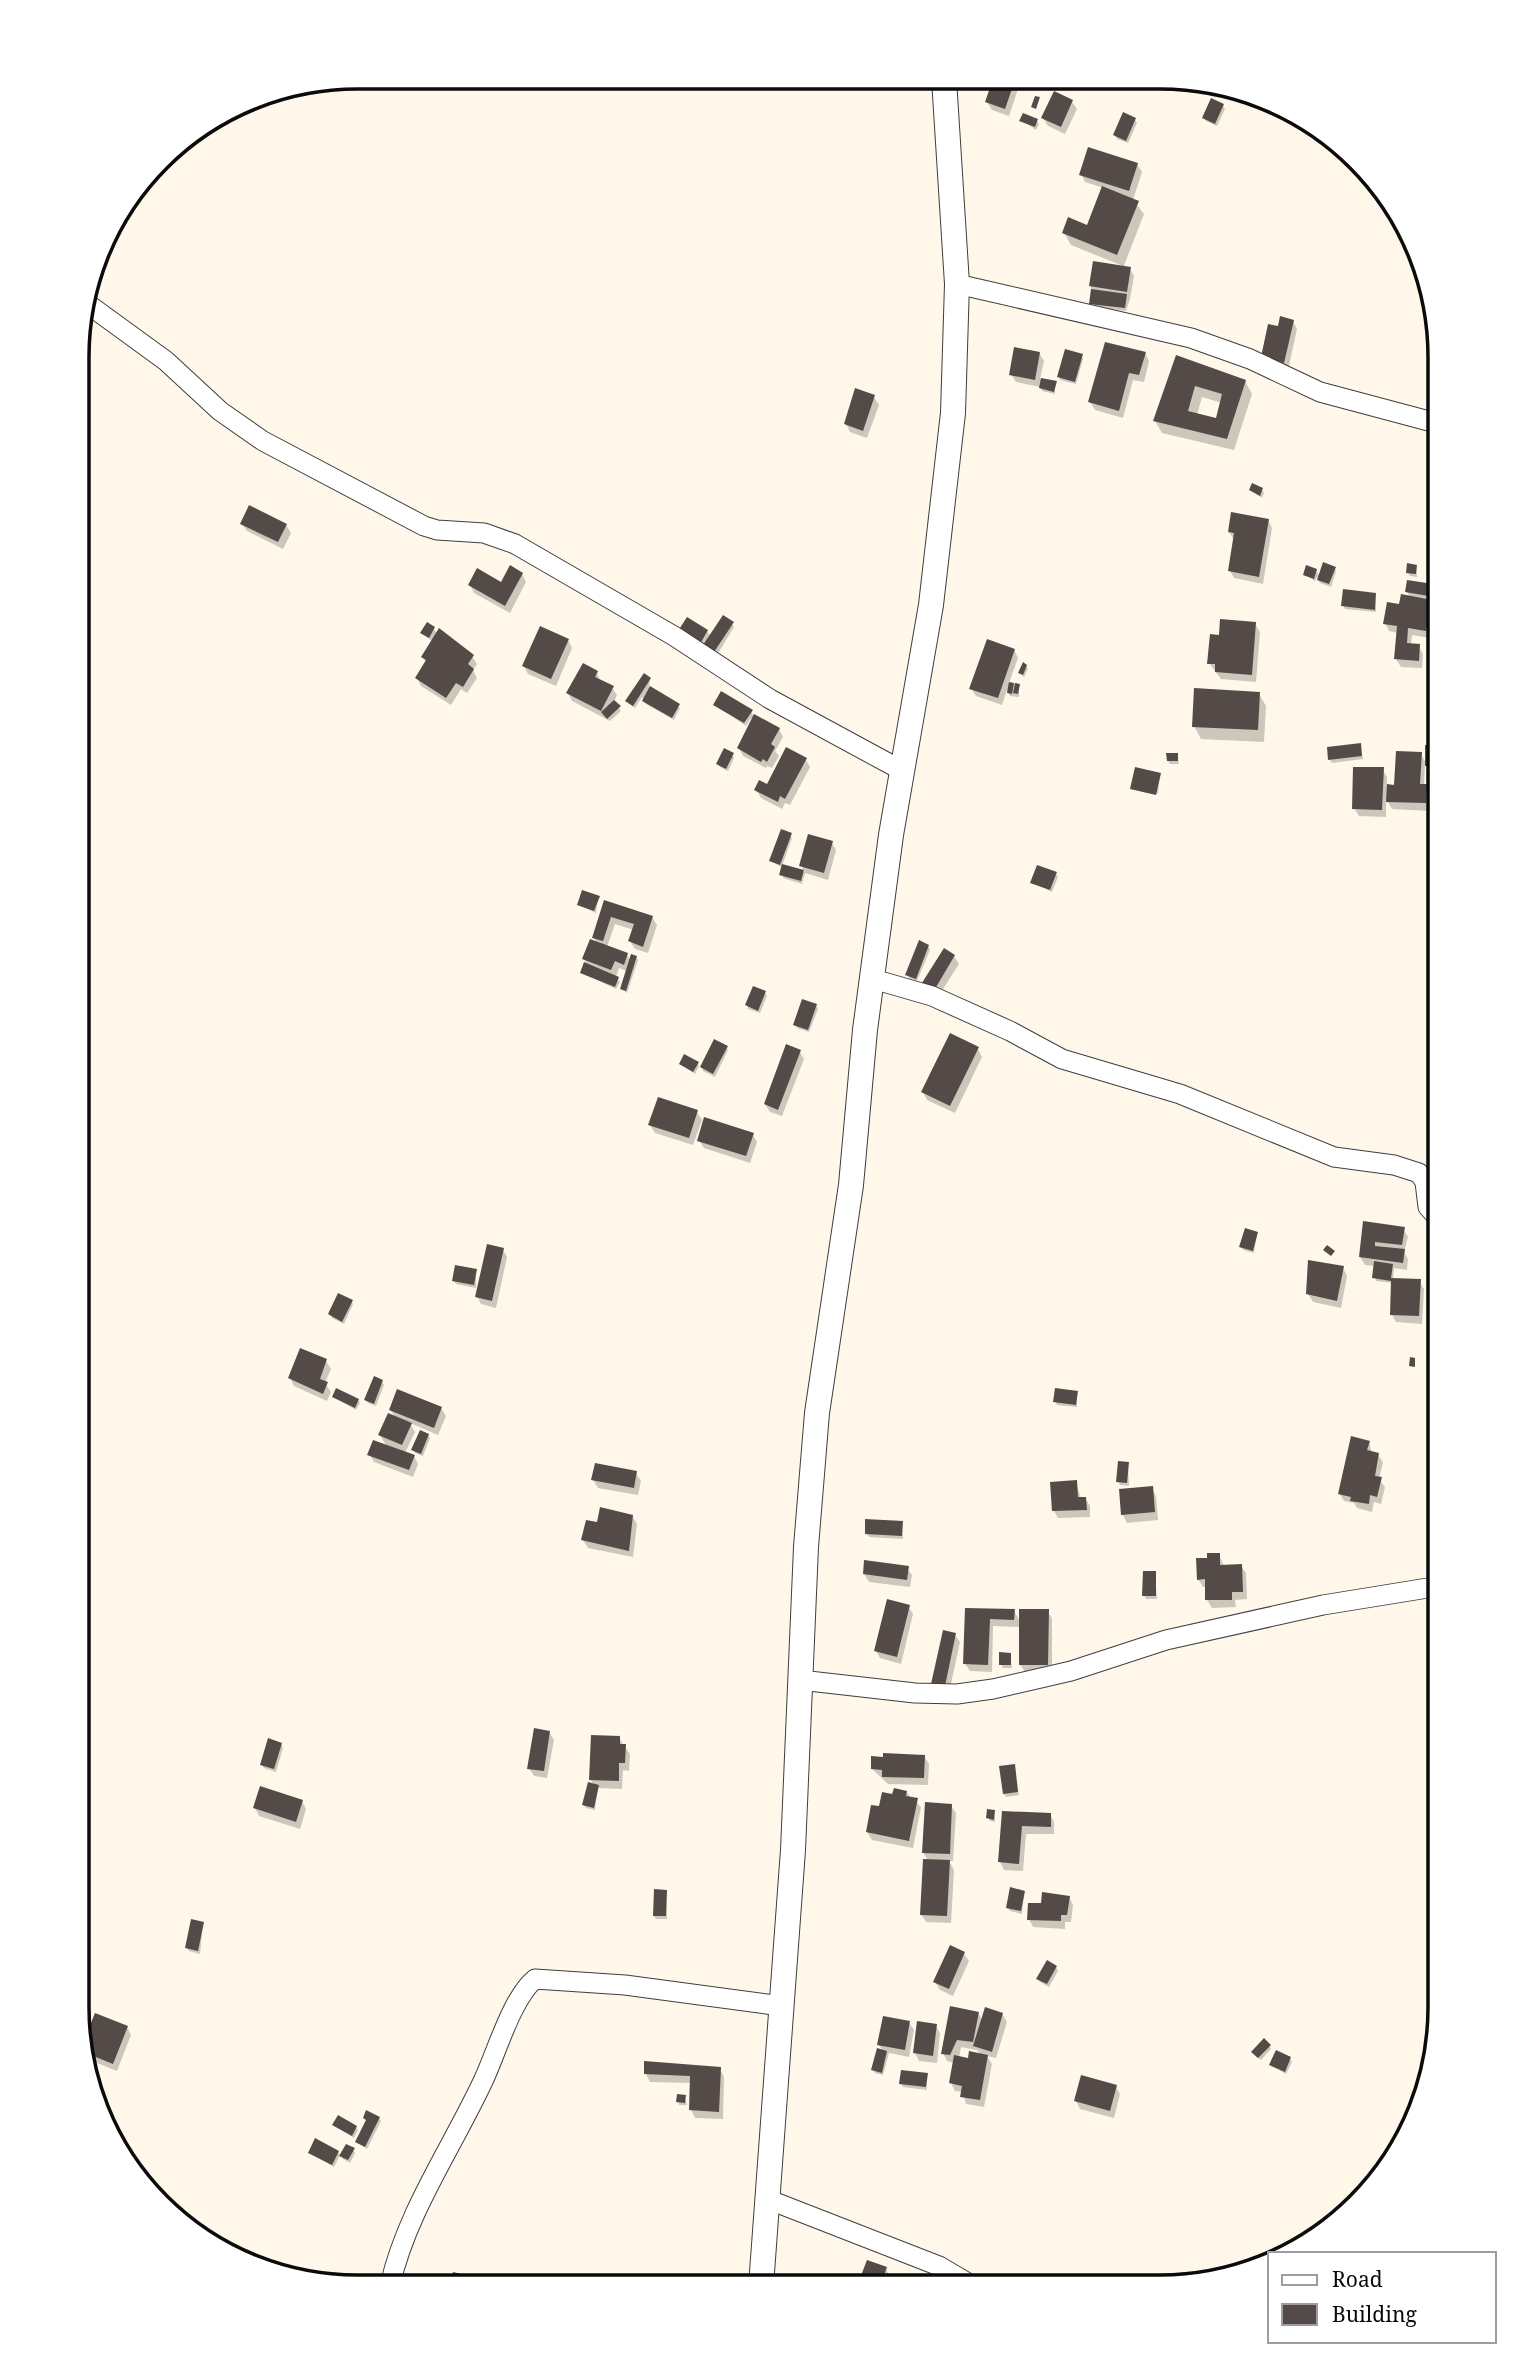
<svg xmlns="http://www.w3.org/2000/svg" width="1517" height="2364" font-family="'Noto Serif',serif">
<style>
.shadow{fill:#0003;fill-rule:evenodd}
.building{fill:#544b48;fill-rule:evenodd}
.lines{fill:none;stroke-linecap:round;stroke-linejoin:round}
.minor-casing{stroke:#3e3e3e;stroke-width:21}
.tertiary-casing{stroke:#3e3e3e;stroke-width:26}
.minor{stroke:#fff;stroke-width:19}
.tertiary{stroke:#fff;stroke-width:24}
.rim{fill:none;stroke:#0b0b0b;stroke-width:3.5}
</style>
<rect width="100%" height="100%" fill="#fff8ea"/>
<path class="shadow" d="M995,79L1013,82L1018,89L1009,116L992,110L987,102Z
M1031,79H1060L1058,89Z
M1072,102L1077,109L1065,134L1048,126L1043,118Z
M1223,106L1225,109L1217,126L1206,121L1204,118Z
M1021,120L1037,121L1039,124L1036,130Z
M1135,120L1137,123L1128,143L1117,139L1115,135Z
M1137,164L1142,172L1133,200L1144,214L1123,268L1130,269L1134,276L1130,299L1126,311L1093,307L1091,286L1123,266L1071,245L1064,233L1088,227L1104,188L1085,182L1081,174Z
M1293,321L1297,329L1288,370L1267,364L1279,328Z
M1039,353L1044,361L1040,379L1055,383V394L1042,391L1040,387L1016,382L1011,374Z
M1145,353L1149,361L1144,382L1133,380L1123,418L1095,410L1090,402Z
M1081,356L1083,359L1076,384L1060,380L1059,376Z
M1177,358L1245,381L1252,394L1234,450L1162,433L1155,421ZM1202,397L1222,403L1217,420L1197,415Z
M874,397L879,405L867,438L850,432L846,424Z
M1251,490H1262L1264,493L1262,498Z
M1268,520L1272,528L1263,584L1234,578L1230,571L1234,540L1229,532Z
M242,524L286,525L291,533L283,549L247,531Z
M1437,547L1438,562L1433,561L1431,558Z
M1416,566L1417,577L1410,576L1408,573Z
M1334,568L1336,571L1331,587L1320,583L1317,577L1315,581L1304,574L1316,570L1320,577Z
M522,574L526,582L510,613L474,593L470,585L502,584Z
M1440,587V600L1429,598L1435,609L1430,638L1412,635L1411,645L1418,646L1423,654L1422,668L1401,667L1396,659L1398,633L1389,631L1385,623L1410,597L1407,592Z
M1375,595L1376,612L1345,609L1343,605Z
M732,624L734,627L717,655L704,643L702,646L682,635L707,631L711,637Z
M1255,624L1260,632L1256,682L1221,679L1209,663L1220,637Z
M434,629L437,634L472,656L477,664L473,670L477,678L467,693L461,689L451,705L421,686L417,678L426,663L423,657L432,641L422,633Z
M568,640L572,648L556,686L528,674L524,666Z
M1014,650L1018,658L1009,683L1019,685V697L1010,696L1007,690L1002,705L976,696L971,688Z
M1026,666L1028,669L1024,677L1020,673Z
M597,672L600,681L612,688L617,695L614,702L621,711L610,721L572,701L568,693Z
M650,680L649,688L680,708L674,720L646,704L642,697L635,708L629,704L627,701Z
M1259,694L1266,706L1264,742L1201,739L1194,726Z
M715,705L751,711L753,715L779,729L783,737L775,751L779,756L772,768L767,766L766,768L743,756L739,748L753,720L751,718L746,726Z
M1360,745L1363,759L1332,763L1330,760Z
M1440,746V769H1429L1425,763L1424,786L1432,797L1440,790V801H1434L1430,795V811L1392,809L1386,799V817L1359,816L1354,808L1382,769L1387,777V786H1396L1421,754L1427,765Z
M732,754L734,758L728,771L720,767L718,764Z
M1177,755L1179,764H1170L1168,761Z
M806,760L810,767L790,805L785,803L782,809L761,798L756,790L767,786Z
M1160,774L1158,794L1133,788Z
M790,835L792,838L782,866L805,872L801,865L832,843L836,850L828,880L805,873L802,884L783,878V868L771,861Z
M1056,874L1058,877L1052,892L1032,882Z
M598,897L596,913L579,905Z
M605,902L652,917L657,925L648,953L635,949L630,941L634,930L615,924L607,947L627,955L631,961L636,957L638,960L627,993L621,989L627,971L619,968L616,977L620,982L616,989L582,973L588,966L584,959L598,944L594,938Z
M928,946L930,950L917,981L909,978L907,974Z
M954,956L959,964L936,1000L927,994Z
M765,993L767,996L760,1013L748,1009L747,1005Z
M816,1005L818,1009L809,1032L797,1028L795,1025Z
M726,1047L728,1050L715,1077L703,1071L702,1067Z
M978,1049L982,1057L955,1113L927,1100L923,1092Z
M799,1051L804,1059L782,1116L770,1112L765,1104Z
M697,1063L699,1066L695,1074L681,1064Z
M697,1112L702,1120L693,1145L655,1133L650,1125Z
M752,1134L757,1142L750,1163L704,1148L699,1140Z
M1364,1223L1403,1229L1408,1237L1404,1252L1408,1259L1407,1270L1394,1268L1393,1280L1419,1281L1424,1289L1422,1324L1396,1322L1392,1315L1393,1283L1376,1281L1375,1266L1365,1265L1360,1257Z
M1257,1233L1254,1253L1243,1250L1241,1247Z
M503,1250L507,1257L496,1308L481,1304L477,1296Z
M1310,1262L1343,1268L1347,1276L1341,1308L1313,1302L1308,1294Z
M476,1271V1288L456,1284L454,1281Z
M351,1301L353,1304L344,1324L332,1318L330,1314Z
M326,1361L331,1369L325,1383L331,1392L327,1401L294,1386L290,1378Z
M382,1382L384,1385L376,1406L368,1403L366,1400Z
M1077,1393V1407L1057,1405L1055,1401Z
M334,1397L358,1400L360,1403L356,1410Z
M441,1408L446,1416L438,1435L410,1423L415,1432L405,1453L414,1456L418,1464L413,1477L374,1462L369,1454L387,1447L380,1435L395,1418L391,1410Z
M428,1435L430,1438L423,1456L415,1453L413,1449Z
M1369,1442L1372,1453L1378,1455L1383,1462L1379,1479L1385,1487L1381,1504L1374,1502L1372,1512L1357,1508L1354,1503L1344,1501L1340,1494Z
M1128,1464L1129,1486L1120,1485L1118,1481Z
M636,1473L641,1481L638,1495L598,1488L593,1480Z
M1076,1482L1081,1499L1085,1498L1090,1506V1517L1058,1518L1054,1511Z
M1152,1488L1156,1496L1158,1520L1127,1523L1123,1515L1121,1490Z
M632,1516L637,1524L633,1557L588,1548L583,1540L598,1524Z
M902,1523L903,1539L869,1537L867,1534Z
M1219,1555L1224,1566H1241L1246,1573L1247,1599L1235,1600L1236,1607L1212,1608L1207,1600V1587H1203L1198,1579V1560Z
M907,1568L912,1575L910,1587L869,1582L864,1574Z
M1155,1573L1157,1599H1146L1144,1595Z
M908,1606L913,1614L901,1664L880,1658L876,1651Z
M967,1609L1014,1611L1021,1623L1048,1611L1052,1619V1672H1025L1020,1664L1021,1627L993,1626L992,1672L970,1671L965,1664Z
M955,1635L960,1642L949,1693L938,1691Z
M1010,1654L1012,1668H1003L1001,1664Z
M549,1732L554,1740L547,1778L534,1776L529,1768Z
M619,1738L630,1754L629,1771L623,1770L622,1789L598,1788L595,1810L586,1808L584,1805L594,1786L591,1780Z
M281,1744L283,1748L276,1772L264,1768L262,1765Z
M924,1756L929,1764L928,1785L888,1784L872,1769Z
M1014,1766L1019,1795L1006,1797L1004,1794Z
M906,1792L921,1807L913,1848L872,1840L867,1832L880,1808L894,1797Z
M302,1801L306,1809L300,1829L259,1816L255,1808Z
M951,1806L956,1813L953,1861H949L954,1870L951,1923L926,1922L921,1914L928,1861L923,1852Z
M994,1811L995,1822L990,1821L988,1818Z
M1004,1813L1050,1814L1054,1822V1834H1026L1023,1871L1004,1870L1000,1862Z
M666,1892L667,1919H656L654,1916Z
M1024,1892L1022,1914L1010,1911L1008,1908Z
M1069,1897L1073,1905L1071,1922H1065V1929L1033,1927L1029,1919L1042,1905Z
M203,1923L200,1954L189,1951L187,1948Z
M964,1954L969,1961L953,1996L940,1990L935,1982Z
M1056,1967L1058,1971L1049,1987L1040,1982L1038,1979Z
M978,2013L983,2021L1002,2014L1007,2022L996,2058L987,2056L992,2064L984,2107L966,2104L963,2092L955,2091L951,2083L954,2063L947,2061L943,2053ZM961,2047L977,2050L981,2055L969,2060L959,2058Z
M96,2015L127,2027L131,2035L117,2071L87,2059L84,2044Z
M909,2023L914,2030L909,2057L889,2053L883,2075L875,2073L873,2070L883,2051L879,2045Z
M936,2026L940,2033L937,2063L919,2061L915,2053Z
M1269,2046L1271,2049L1261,2060L1255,2055Z
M1290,2059L1292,2062L1286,2074L1271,2065Z
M646,2062L720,2069L724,2077L723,2119L695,2118L691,2110L692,2083L650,2082L646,2074Z
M926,2075L927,2090L903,2087L901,2083Z
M1116,2087L1120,2094L1114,2118L1080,2109L1076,2101Z
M685,2097L687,2105H679L678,2101Z
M365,2118H379L381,2121L367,2149L357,2142L367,2122Z
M334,2125L356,2127L358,2130L354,2138Z
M353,2150L355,2153L350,2163L343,2159L341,2156Z
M338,2152L340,2155L334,2167L310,2153Z
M868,2262L886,2269L890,2277L887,2286H859Z"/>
<path class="building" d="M993,79L1015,80L1005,109L985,102Z
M1033,79H1058L1056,87L1031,80Z
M1054,91L1073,100L1061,127L1041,118Z
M1035,96L1040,97L1036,109L1031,107Z
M1211,98L1224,104L1215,124L1202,118Z
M1123,112L1136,118L1126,141L1113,135Z
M1023,113L1038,119L1035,127L1019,121Z
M1088,147L1138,163L1129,191L1079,175Z
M1102,186L1139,201L1117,255L1062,233L1068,217L1087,225Z
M1093,261L1131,267L1127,292L1089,286Z
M1091,289L1127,294L1125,308L1089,304Z
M1280,316L1294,320L1284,363L1261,357L1268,324L1278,326Z
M1105,342L1146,352L1139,375L1129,373L1119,411L1088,402Z
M1014,347L1040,352L1035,380L1009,375Z
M1065,349L1083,354L1075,382L1057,377Z
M1176,355L1246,380L1227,439L1153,421ZM1195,386L1222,394L1216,418L1188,411Z
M1041,378L1057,381L1054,392L1039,388Z
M855,388L875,395L863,431L844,424Z
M1252,483L1263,488L1260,496L1249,490Z
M249,505L287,524L278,542L240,524Z
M1231,512L1269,519L1259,577L1228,571L1234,533L1228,532Z
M1431,545H1438L1437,559L1429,558Z
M1323,562L1336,567L1329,584L1317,580Z
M1407,563L1417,565L1416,574L1406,573Z
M510,565L523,573L505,606L468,585L477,568L501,582Z
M1306,565L1317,569L1314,579L1303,575Z
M1407,580L1440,585V598L1405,592Z
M1343,589L1376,593L1375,610L1341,606Z
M1401,594L1432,600L1426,631L1408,628L1407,643L1420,644L1419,661L1394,659L1397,626L1383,624L1387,602L1399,604Z
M723,615L734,622L714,652L703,645Z
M687,617L708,630L700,644L678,631Z
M1220,619L1256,622L1252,675L1215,672V664H1207L1210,634L1219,635Z
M427,622L435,627L429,638L420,633Z
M540,626L569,639L551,679L522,666Z
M439,628L474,655L468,664L474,669L463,687L456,683L446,698L415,678L426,660L421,657Z
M987,639L1015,649L998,698L969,689Z
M1023,662L1027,665L1023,675L1018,673Z
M583,663L598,671L595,677L614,686L601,711L566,693Z
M644,673L651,678L633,706L625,701Z
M1009,682L1014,683L1012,694L1007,693Z
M1015,683L1020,684L1018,694L1013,693Z
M650,686L680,704L672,718L642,701Z
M1194,688L1260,692L1258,730L1192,727Z
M721,691L753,710L744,723L713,705Z
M614,700L621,706L607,719L601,712Z
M754,714L780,728L771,744L775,747L767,762L763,759L761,762L737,748Z
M1361,743L1362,756L1328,760L1327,747Z
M1440,744V766H1425V745Z
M786,747L807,758L785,799L780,796L778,802L754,790L759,780L767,784Z
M724,748L734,753L726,769L716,764Z
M1396,751L1422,752L1420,784H1427L1426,803L1386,802L1387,784L1394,785Z
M1166,753H1178V761H1167Z
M1135,767L1161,773L1156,795L1130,789Z
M1353,767H1384L1382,810L1352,809Z
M1440,788V798L1431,799L1430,789Z
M781,829L792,833L780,865L769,861Z
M808,834L833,841L824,873L799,866Z
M782,864L804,870L801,881L779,875Z
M1037,865L1057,872L1050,890L1030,883Z
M582,890L600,896L594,911L577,905Z
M604,900L653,916L643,947L628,941L634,924L611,917L603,941L592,938Z
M590,939L628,953L624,965L615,961L611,970L582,959Z
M919,940L929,945L916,979L905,975Z
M944,948L955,955L932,994L920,986Z
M631,954L637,956L626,991L620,989Z
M584,962L619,977L615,987L580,973Z
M753,986L766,991L758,1011L745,1005Z
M802,999L817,1004L808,1030L793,1025Z
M950,1033L979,1047L950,1106L921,1092Z
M714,1039L728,1046L713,1074L700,1067Z
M786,1044L801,1050L778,1110L764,1104Z
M684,1054L699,1062L693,1072L679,1064Z
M658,1097L698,1110L689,1138L648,1125Z
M704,1117L754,1133L746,1156L697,1141Z
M1438,1185H1440V1206H1435Z
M1363,1221L1405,1227L1402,1245L1375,1242V1246L1405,1249L1403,1263L1359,1257Z
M1245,1228L1258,1232L1253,1251L1239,1247Z
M487,1244L504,1248L492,1301L475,1297Z
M1327,1245L1335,1251L1331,1256L1323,1250Z
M1308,1260L1344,1266L1337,1301L1306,1294Z
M1374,1261L1393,1264L1391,1278L1421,1279L1419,1316L1390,1315L1391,1281L1372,1278Z
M455,1265L477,1269L474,1285L452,1281Z
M338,1293L353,1300L342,1322L328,1314Z
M300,1348L327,1359L320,1379L328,1382L323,1394L288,1378Z
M1410,1357L1415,1358V1367L1409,1366Z
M374,1376L383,1380L374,1404L364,1400Z
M336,1388L359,1399L355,1408L332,1397Z
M1055,1388L1078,1391L1076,1405L1053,1402Z
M397,1389L442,1407L434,1428L389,1410Z
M388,1413L412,1423L402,1445L378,1435Z
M420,1430L429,1434L421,1454L411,1450Z
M1351,1436L1370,1441L1367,1450L1379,1453L1375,1476L1382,1477L1377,1497L1370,1495L1369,1504L1350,1501L1351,1497L1338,1494Z
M373,1440L415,1455L409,1470L367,1455Z
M1118,1461L1129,1462L1127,1483L1116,1482Z
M595,1463L637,1471L634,1488L591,1480Z
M1077,1480L1078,1497H1086L1087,1510L1052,1511L1050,1482Z
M1153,1486L1155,1512L1121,1515L1119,1489Z
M600,1507L633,1515L629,1551L581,1540L586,1520L597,1522Z
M865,1519L903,1521L902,1536L865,1534Z
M1207,1553H1220V1565L1242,1564L1243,1592H1232V1600H1205V1579L1197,1580L1196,1558H1207Z
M864,1560L909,1566L907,1580L863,1574Z
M1143,1571H1156V1596H1142Z
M887,1599L910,1605L897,1657L874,1651Z
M965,1608L1015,1609L1014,1620L990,1619L988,1665L963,1664Z
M1019,1609H1049L1048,1665H1019Z
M943,1630L956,1633L945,1686L931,1684Z
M999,1652L1011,1653V1665H999Z
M534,1728L550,1731L544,1771L527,1769Z
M591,1735L620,1736V1744H626L625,1763H619V1781L589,1780Z
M268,1738L282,1743L274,1769L260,1765Z
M883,1753L925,1755L924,1778L882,1777V1770L871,1769V1756L883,1757Z
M1015,1764L1018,1792L1003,1794L999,1766Z
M588,1782L599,1785L594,1808L582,1805Z
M260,1786L303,1800L296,1822L253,1808Z
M894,1788L907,1791L906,1796L918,1798L909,1841L866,1832L871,1805L879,1806L882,1792L892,1794Z
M925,1802L952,1804L950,1854L922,1853Z
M987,1809L995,1810L994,1820L986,1818Z
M1002,1811L1051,1813V1827L1022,1826L1019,1864L998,1862Z
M923,1859L950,1860L947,1916L920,1915Z
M1010,1887L1025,1891L1021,1911L1006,1908Z
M654,1889L667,1890L666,1916H653Z
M1042,1892L1070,1896L1067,1915H1061V1921L1027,1920L1028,1903H1041Z
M191,1919L204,1922L198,1951L185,1948Z
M950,1945L965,1952L949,1989L933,1982Z
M1047,1960L1057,1966L1047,1984L1036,1979Z
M950,2006L979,2012L973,2042L957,2040L950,2055L941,2054Z
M985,2007L1003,2013L992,2052L973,2046Z
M95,2013L128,2026L113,2064L86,2053L84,2040Z
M883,2016L910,2021L905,2050L877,2045Z
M917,2021L937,2024L933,2056L913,2053Z
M1264,2038L1271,2045L1258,2058L1251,2052Z
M877,2048L887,2051L882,2073L871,2070Z
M1276,2050L1291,2057L1285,2072L1269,2065Z
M969,2051L988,2055L980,2100L960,2097L962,2086L949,2083L954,2055L968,2058Z
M644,2061L721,2067L719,2112L689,2110L690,2076L644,2074Z
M901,2070L928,2073L926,2087L899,2084Z
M1081,2075L1117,2085L1110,2111L1074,2101Z
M677,2094L686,2095L685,2103L676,2102Z
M366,2110L380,2117L365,2147L355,2142L366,2120L363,2118Z
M338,2115L357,2126L352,2136L332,2125Z
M315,2138L339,2151L332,2165L308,2153Z
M346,2144L355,2148L348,2160L339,2156Z
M867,2260L887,2267L880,2286H857Z
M453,2272L466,2275L464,2285H450Z
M796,2278L819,2285V2286H793Z"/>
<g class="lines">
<defs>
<path id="minor" d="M957,284L1191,338L1250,359L1320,392L1440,424
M85,302L166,361L220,411L263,441L424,526L437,530L484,533L515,544L674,636L770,699L901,770
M873,979L932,996L1010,1031L1062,1059L1180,1094L1334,1157L1394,1165L1419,1173L1425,1182L1428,1207L1440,1220
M800,1680L915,1693L957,1694L993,1689L1071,1671L1166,1640L1323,1605L1440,1586
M767,2199L939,2266L973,2286
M390,2285C407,2211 452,2148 484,2079C497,2051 512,1998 535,1979L625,1985L782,2006"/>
<path id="tertiary" d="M761,2286L793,1850L806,1547L817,1413L851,1185L865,1030L891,835L931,605L953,413L957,284L944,79"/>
</defs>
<use href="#minor" class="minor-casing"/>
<use href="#tertiary" class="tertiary-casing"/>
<use href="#minor" class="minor"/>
<use href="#tertiary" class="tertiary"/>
</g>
<path d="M0 0H1517V2364H0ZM357 89H1160A268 268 0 0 1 1428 357V2007A268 268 0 0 1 1160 2275H357A268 268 0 0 1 89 2007V357A268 268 0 0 1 357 89Z" fill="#fff" fill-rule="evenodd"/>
<path class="rim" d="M357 89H1160A268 268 0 0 1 1428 357V2007A268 268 0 0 1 1160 2275H357A268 268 0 0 1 89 2007V357A268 268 0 0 1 357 89Z"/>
<rect x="1268" y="2252" width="228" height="91" fill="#ffffff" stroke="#9d9d9d" stroke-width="2"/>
<rect x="1282" y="2275" width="35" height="10" fill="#ffffff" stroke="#9d9d9d" stroke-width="2"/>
<text x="1332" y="2287" font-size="21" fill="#0b0b0b">Road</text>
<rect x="1282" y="2304" width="35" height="21" fill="#544b48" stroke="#9d9d9d" stroke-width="2"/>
<text x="1332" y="2322" font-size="21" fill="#0b0b0b">Building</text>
</svg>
